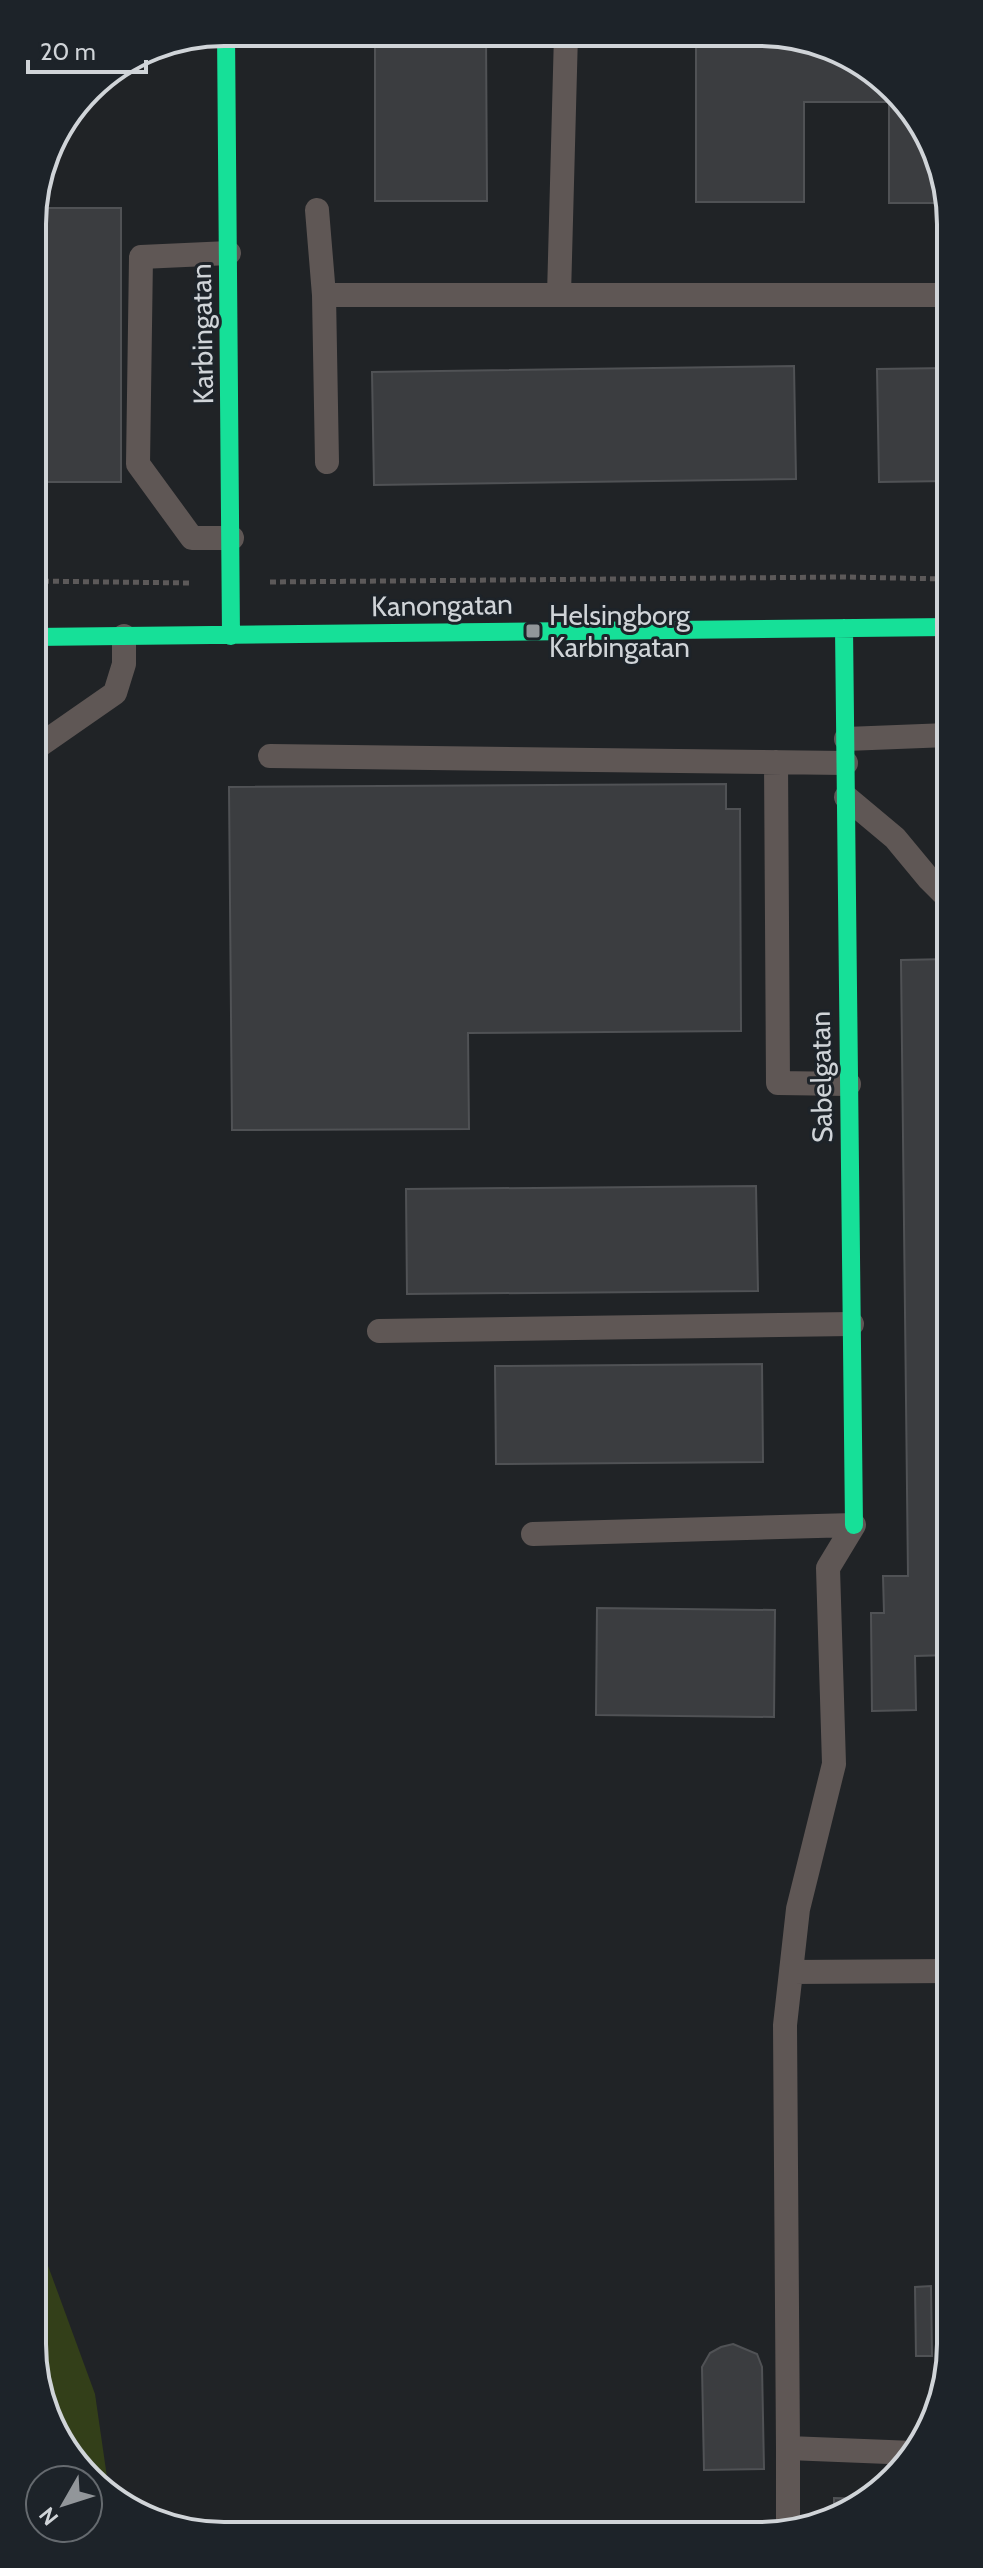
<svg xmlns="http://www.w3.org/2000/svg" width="983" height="2568" font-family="Cabin,sans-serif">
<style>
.green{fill:#333f19}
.building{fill:#3b3d40;stroke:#505255;stroke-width:2}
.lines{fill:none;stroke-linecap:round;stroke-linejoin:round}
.path{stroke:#5c5959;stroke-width:5;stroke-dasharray:6 4;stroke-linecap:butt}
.lane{stroke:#5f5755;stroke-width:24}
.fast{stroke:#16e098;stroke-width:18}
.poi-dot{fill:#92969a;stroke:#1d2329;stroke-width:3}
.labels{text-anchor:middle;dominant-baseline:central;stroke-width:6;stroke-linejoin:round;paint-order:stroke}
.street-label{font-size:28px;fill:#d0d4d8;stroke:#1d2329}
.poi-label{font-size:28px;fill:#d0d4d8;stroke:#1d2329;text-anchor:start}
.rim{fill:none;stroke:#d0d4d8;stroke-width:4}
</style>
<rect width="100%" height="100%" fill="#202326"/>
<path class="green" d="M36,2233L95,2394L109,2491L89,2480L36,2382Z"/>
<path class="building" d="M375,33L486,34L487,201H375Z
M696,35L797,36L804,39V52H826L894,88L947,186V203H889V102H804V202H696Z
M33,208H121V482H33Z
M794,366L796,479L374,485L372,372Z
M947,368L948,481L879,482L877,369Z
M948,780V877H946L944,781Z
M726,784V809H740L741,1031L468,1033L469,1129L232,1130L229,787Z
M948,959L950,1655L915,1656L916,1710L872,1711L871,1613H884L883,1576H908L901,960Z
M756,1186L758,1291L407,1294L406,1189Z
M762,1364L763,1462L496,1464L495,1366Z
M597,1608L775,1610L774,1717L596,1715Z
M931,2286L932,2356H916L915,2287Z
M733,2344L757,2354L762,2367L764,2469L704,2470L702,2367L710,2353L721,2347Z
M834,2498L869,2499L855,2510L819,2524V2516H834Z"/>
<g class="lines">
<path class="path" d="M33,581L192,583
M270,582L844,577L948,579"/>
<path class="lane" d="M317,210L324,295L327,462
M229,253L141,257L138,464L192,538H232
M324,295H947
M559,295L566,34
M846,739L948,735
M33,750L115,693L124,664V636
M270,756L846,763
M776,762L778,1083L849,1084
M846,797L895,838L929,879L948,898
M379,1331L852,1324
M854,1525L828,1568L834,1764L798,1909L785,2025L788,2448L914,2453
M533,1534L854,1525
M791,1972L950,1971
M788,2448V2532"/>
<path class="fast" d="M226,32L231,636
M844,628L854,1525
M33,637L948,627"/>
</g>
<rect class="poi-dot" x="525" y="623" width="16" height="16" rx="4"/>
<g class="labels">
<g class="street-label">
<text transform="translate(202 334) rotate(-91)">Karbingatan</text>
<text transform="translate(442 605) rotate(-1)">Kanongatan</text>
<text transform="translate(821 1077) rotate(-91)">Sabelgatan</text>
</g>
<g class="poi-label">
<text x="549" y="615">Helsingborg<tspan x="549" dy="32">Karbingatan</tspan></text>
</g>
</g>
<path d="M0 0H983V2568H0ZM224 46H759A178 178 0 0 1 937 224V2344A178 178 0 0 1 759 2522H224A178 178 0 0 1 46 2344V224A178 178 0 0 1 224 46Z" fill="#1d2329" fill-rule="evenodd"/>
<path class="rim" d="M224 46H759A178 178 0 0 1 937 224V2344A178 178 0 0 1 759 2522H224A178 178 0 0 1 46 2344V224A178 178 0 0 1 224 46Z"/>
<g transform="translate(64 2504) rotate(231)"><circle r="38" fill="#1d2329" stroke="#656a6f" stroke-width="2"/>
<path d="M0-6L14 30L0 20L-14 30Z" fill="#92969a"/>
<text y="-12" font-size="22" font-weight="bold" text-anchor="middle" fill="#d0d4d8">N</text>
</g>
<path d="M28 60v12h118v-12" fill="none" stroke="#d0d4d8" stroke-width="4"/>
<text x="40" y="60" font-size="24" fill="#d0d4d8" stroke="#1d2329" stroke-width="6" paint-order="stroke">20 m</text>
</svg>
